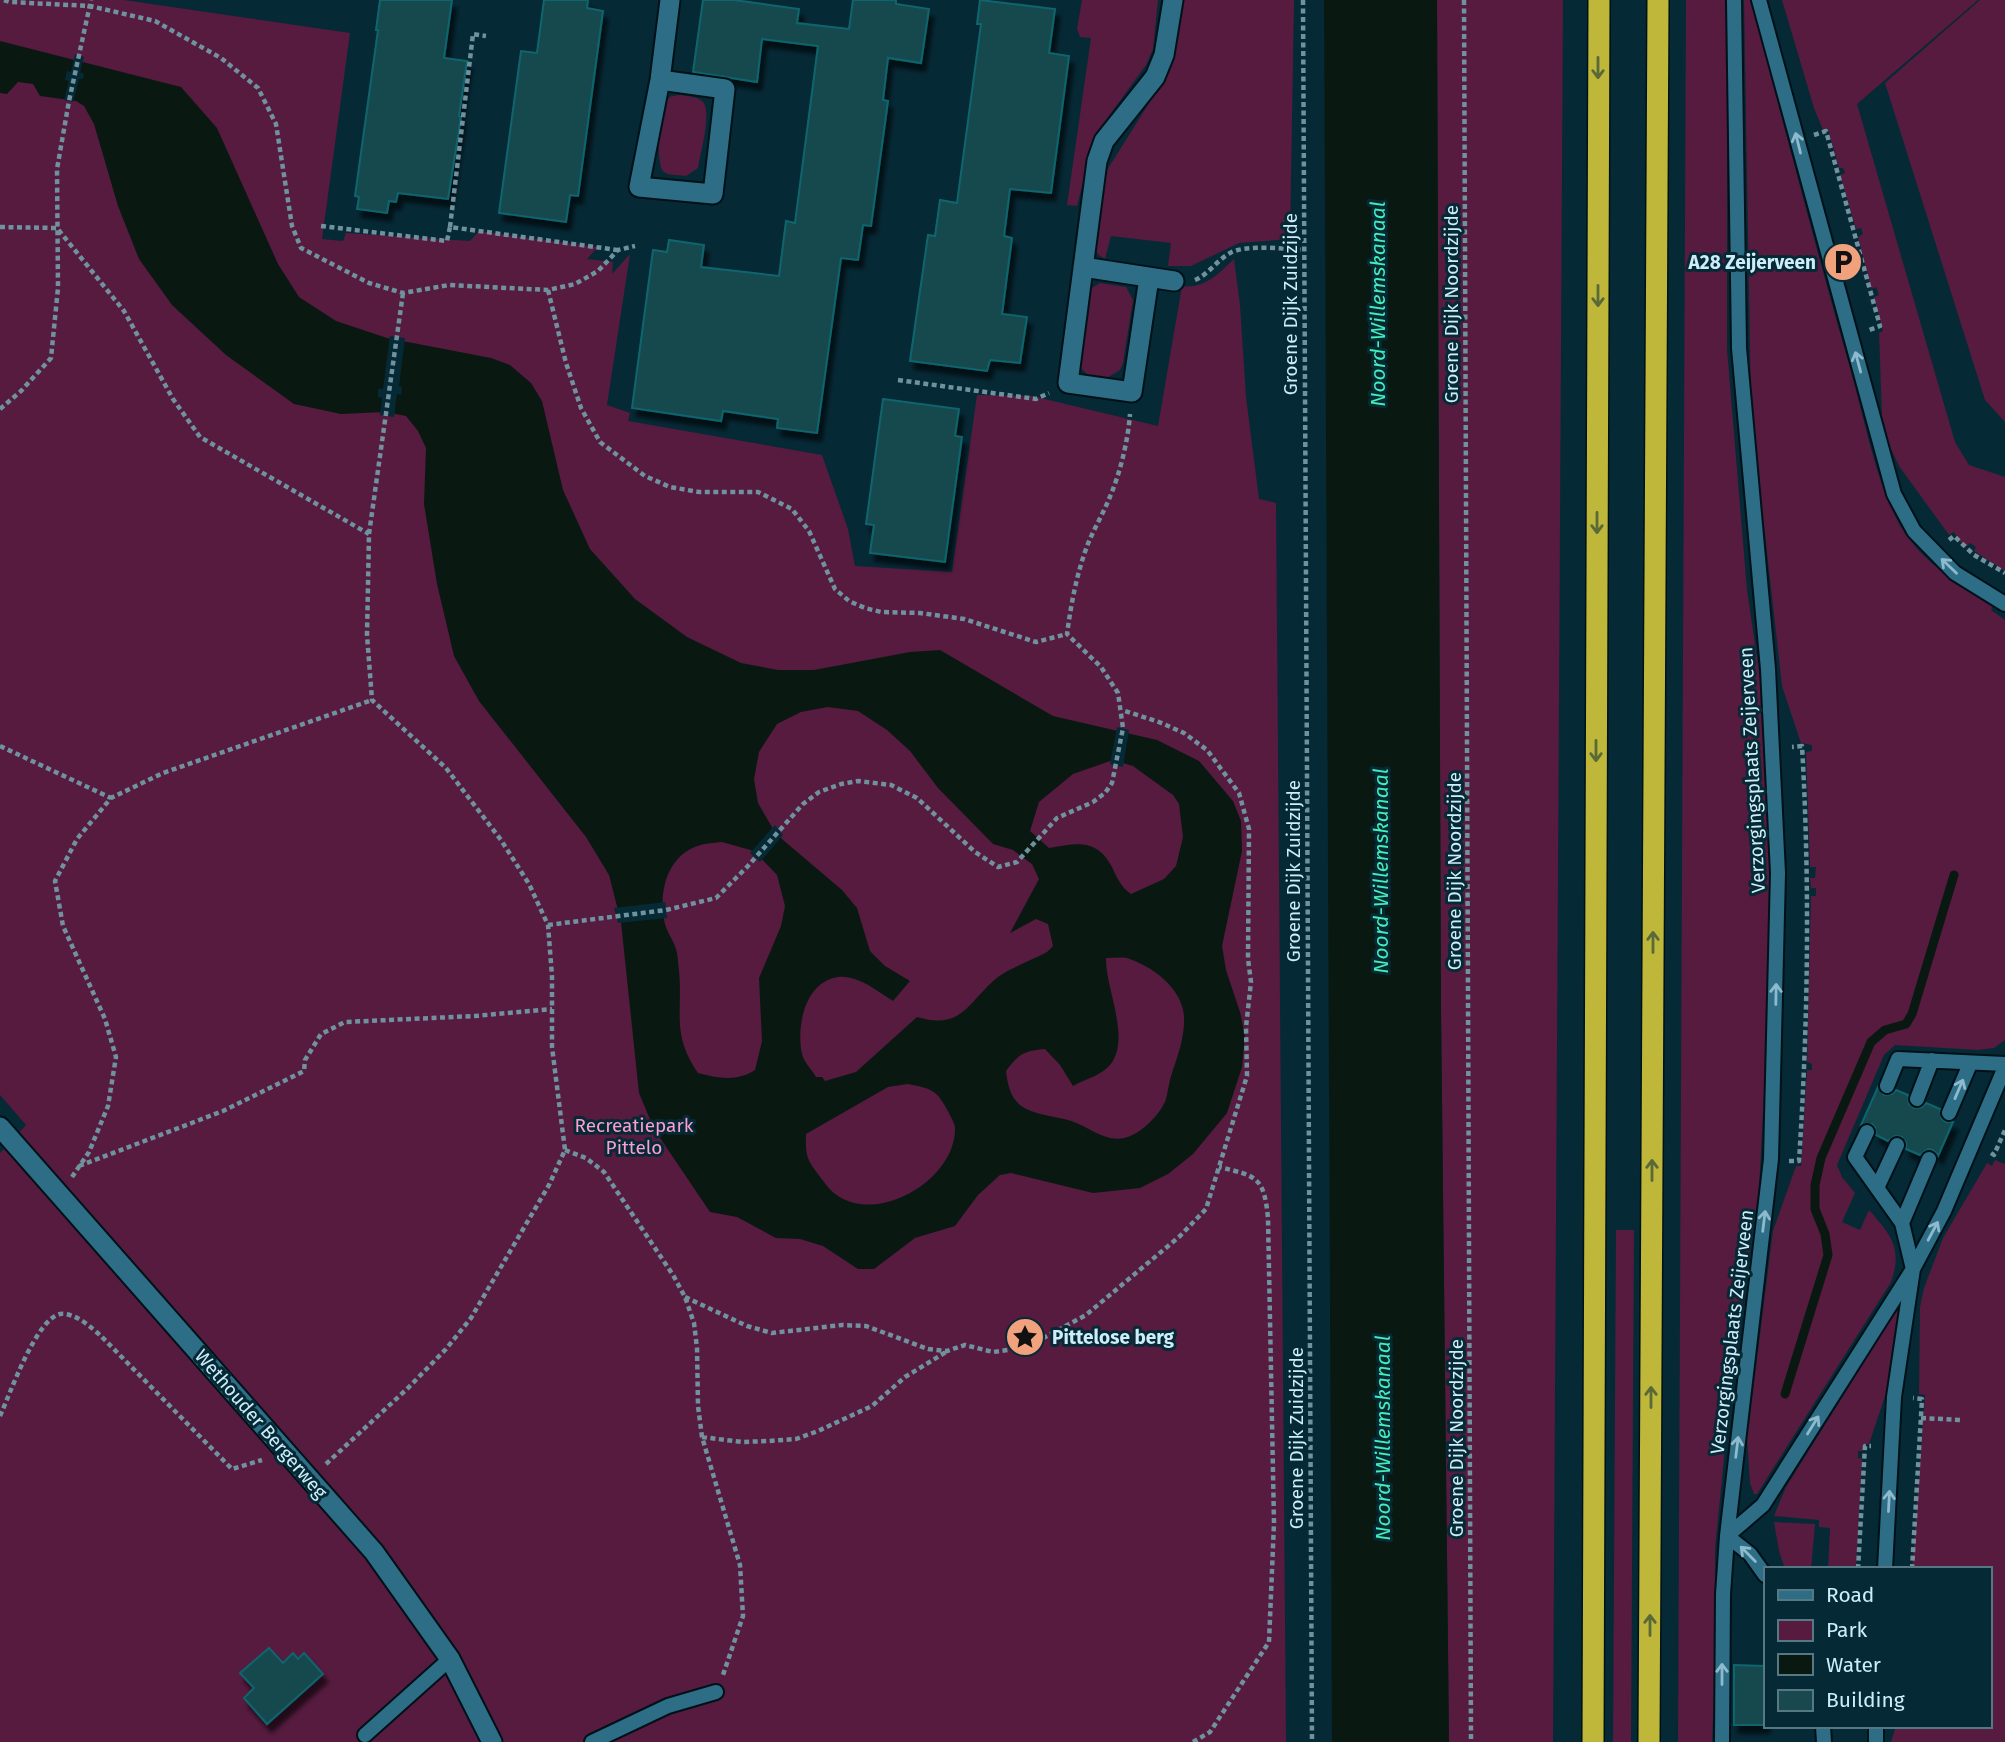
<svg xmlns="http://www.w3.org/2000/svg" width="2005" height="1742" font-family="'Fira Sans',sans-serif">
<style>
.green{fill:#561b3f}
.water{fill:#091912;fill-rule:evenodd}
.pier{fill:#062936}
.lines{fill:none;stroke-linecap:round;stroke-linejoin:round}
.stream{stroke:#091912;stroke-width:9}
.building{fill:#19484e;stroke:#0f656e;stroke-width:2;filter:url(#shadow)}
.service-casing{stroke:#011118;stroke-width:18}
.minor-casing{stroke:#011118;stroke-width:23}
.motorway-casing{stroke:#011118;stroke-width:24}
.path{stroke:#70919e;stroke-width:4.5;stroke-dasharray:5 3.5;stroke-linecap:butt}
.service{stroke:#2d6e86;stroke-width:14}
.minor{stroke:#2d6e86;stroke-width:19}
.motorway{stroke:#beb739;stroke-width:21}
.oneway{stroke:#596937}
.oneway2{stroke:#8dbacc}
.labels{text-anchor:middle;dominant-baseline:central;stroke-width:6;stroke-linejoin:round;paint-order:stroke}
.poi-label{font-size:19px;font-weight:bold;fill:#cdedfa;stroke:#062936;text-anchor:end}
.street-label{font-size:19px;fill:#cdedfa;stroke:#062936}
.park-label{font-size:19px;fill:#fb9ed1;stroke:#062936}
.water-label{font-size:21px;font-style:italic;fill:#44eeb6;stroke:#062936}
</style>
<defs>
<filter id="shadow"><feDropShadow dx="4.5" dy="8" stdDeviation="2" flood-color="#0009"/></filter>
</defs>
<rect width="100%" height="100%" fill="#062936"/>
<path class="green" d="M0,0H124L350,33L322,239L343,241L346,233L470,241L479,231L598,247L587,259L613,262L612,274L630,254L607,405L630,413L628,421L822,455L848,529L855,566L952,572L977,395L1032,396L1158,426L1182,286C1205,289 1218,274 1234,259L1240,305L1246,397L1259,499L1276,503L1286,1742H0V1153L26,1125L0,1095Z
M1082,0H1158L1153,49L1146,65L1095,135L1077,206L1067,205L1091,38L1080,37L1077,29Z
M1181,0H1294L1290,239L1239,243L1191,266H1168L1171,243L1111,236L1105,259C1097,255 1095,251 1094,242L1107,170L1168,73L1175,55Z
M1437,0H1563L1553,1742H1449L1441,1011Z
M1686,0H1725L1727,33V349L1747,590L1761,685L1769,850V998L1759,1189L1731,1388L1715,1549V1671L1712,1742H1678Z
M1744,0H1751C1784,125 1816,251 1852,375C1865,422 1877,486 1901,527C1923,563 1958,584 1993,606L1991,610L2005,620V1040L1994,1048L1978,1050L1895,1045L1884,1055L1837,1165L1842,1177L1855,1193L1842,1222L1860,1230L1869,1210C1891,1235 1903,1248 1891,1282L1757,1494H1754L1750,1483L1747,1438L1773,1231L1796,1166H1801L1807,1070H1812V1064L1807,1062L1811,896H1816V888H1811L1810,878H1815L1816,867H1810L1806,752L1812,751V745L1801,743L1782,686L1751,409Z
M1782,0H1978L1857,104L1955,442L1969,465L2005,477V571L1974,551L1976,547L1970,543L1967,546L1960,542L1954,532L1949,535L1899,466L1890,447L1882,417L1879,333L1883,331L1874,297L1879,295L1876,287L1871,289L1858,237L1863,234L1861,228L1856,229L1840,175L1845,173L1843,168H1839L1828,129L1823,130L1814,108Z
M1980,0H2005V422L1985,400L1885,83Z
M681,95C687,96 698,97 702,101C713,110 700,154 698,168L686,176C680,175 670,176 664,172C654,165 660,103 670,97C670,96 680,95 681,95Z
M1100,283L1126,287L1133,300L1123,363L1120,370L1107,378L1088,375L1079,366L1088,295L1090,289Z
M1995,1160L2005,1164V1742H1891L1896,1726H1989V1569H1912L1925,1395L1919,1394L1920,1307L1924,1288L1943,1238L1987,1163L1992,1166Z
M1616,1230H1634L1631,1742H1613Z
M1898,1308L1886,1393L1869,1444H1864L1863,1451H1858V1458L1862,1459L1856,1569H1828L1830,1528L1819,1527V1520L1774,1516L1786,1487Z
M1774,1522L1815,1524L1811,1569H1785L1779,1551Z"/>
<path class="water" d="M1324,0H1437L1441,1011L1449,1742H1332Z
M0,41L181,87L217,128L278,264L299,297L336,321L387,338L491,358L510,365L531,383L542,401L563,490L590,549L635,599L687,637L741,663L778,670H814L910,652L940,650L1053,716L1157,740L1199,761L1233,801L1241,821L1242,851L1222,946L1226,970L1240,1012L1245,1036L1242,1067L1227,1113L1193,1154L1168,1174L1140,1188L1093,1193L1011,1173L1000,1175L978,1195L955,1226L915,1238L874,1269H858L823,1246L800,1239L776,1238L737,1217L710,1212L654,1129L639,1093L621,922L609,875L586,837L479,701L454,656L437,584L424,504L426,448L418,431L406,416L396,414L384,412L341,414L294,404L226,355L172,305L139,259L118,206L94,124L84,106L76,101L40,96L33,84L18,82L7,94L0,93ZM828,707L858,711L887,730L910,751L938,788L993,844L1013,850L1032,864L1039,879L1010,933L1036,919L1048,924L1053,946L1047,952C1032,960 1012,967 998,977C968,1001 963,1031 917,1017L856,1072L825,1081L822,1077H816C812,1070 804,1062 802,1054C796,1026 805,982 838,977C858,975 877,991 893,1001L910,981L885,966L870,951L857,908L842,890L776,834L758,803L754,779L759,752L777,724L801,712ZM1113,760L1133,766L1173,795L1179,804L1183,837L1176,866L1164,879L1131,894C1121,887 1117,878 1112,867C1097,838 1076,843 1049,848L1030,831L1039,802L1073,774ZM722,842L754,851L777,875L785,906L781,926L759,978L762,1041L755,1070C737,1082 717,1078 698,1073C671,1033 683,1014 679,970C678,964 678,955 676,949C673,939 665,930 664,919C659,892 667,858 695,847C703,843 714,843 722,842ZM1106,958C1113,958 1121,957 1127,958C1152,966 1182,988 1184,1016C1185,1036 1178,1055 1172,1073C1169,1082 1168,1091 1166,1099C1161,1114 1140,1135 1124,1138C1105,1142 1090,1128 1074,1122C1070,1120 1064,1119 1059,1118C1026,1111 1010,1109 1006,1071C1019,1054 1023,1051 1045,1049L1060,1065L1073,1086C1083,1080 1099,1076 1107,1068C1134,1044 1105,989 1106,958ZM908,1084C933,1089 937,1090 949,1113C951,1118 955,1123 955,1128C956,1185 860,1235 824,1182C809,1161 805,1161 806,1134L888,1087Z"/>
<path class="pier" d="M75,54L84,57L80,72L84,74L83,79H79L73,102L64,100L69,81L65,80L67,71L71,72Z
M390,336L405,338L399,386L402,387L401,395L397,394L394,417L380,415L382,398L378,397V389H383Z
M1117,727L1129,730L1123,767L1110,764Z
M775,825L783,835L760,862L750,853Z
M665,902L667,918L618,923L614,908Z"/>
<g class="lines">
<path class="stream" d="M1785,1394L1828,1255L1825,1234L1815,1209V1185L1821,1158L1871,1042L1885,1030L1906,1024L1912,1014L1954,875"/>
</g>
<path class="building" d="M380,0H452L444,58L467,61L459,116L461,117L448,199L398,193L396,202L389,201L387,213L357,209L359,197L355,196L378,30H376Z
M544,0H588L587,8L603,11L578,196L570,195L566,222L499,213L521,51L537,53Z
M703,0H734L799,9L797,23L849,29L853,0H896V4L929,9L921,63L888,58L883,100L888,101L871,226L863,225L858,260L841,258L817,433L777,428L778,419L723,411L721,421L632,408L653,250L667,252L669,240L704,245L701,267L779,276L786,221L795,223L818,46L762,39L757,82L693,72Z
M980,0L1055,9L1049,53L1069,56L1051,193L1010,189L1004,236L1012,238L1002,314L1027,317L1020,363L990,360L987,371L910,361L928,235L935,236L940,200L957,203L981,24H977Z
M883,399L959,409L955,436L962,437L945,562L870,553L874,525L866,524Z
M1878,1087L1884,1095L1892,1094L1896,1090L1908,1095L1909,1104L1914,1108L1922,1107L1926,1103L1940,1109L1942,1119L1946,1122H1953L1938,1156L1933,1150L1928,1149L1920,1155L1906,1149V1143L1902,1137L1895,1136L1888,1141L1876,1135L1875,1127L1872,1124L1861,1125Z
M269,1648L283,1663L293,1653L298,1659L304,1653L323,1674L267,1724L244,1698L254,1688L240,1673Z
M1734,1665L1765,1666V1725H1734Z"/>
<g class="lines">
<defs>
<path id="service" d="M1759,0L1894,494L1914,531L1955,573L2005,604
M1887,1086L1898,1059L2005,1064
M1917,1099L1932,1060
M1949,1113L1970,1064
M1877,1188L1897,1145
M1902,1223L1929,1159
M1885,1569L1894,1397L1913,1269L1944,1211L2005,1067
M1765,1575L1750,1554L1727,1536L1763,1505L1913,1269L1902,1223L1855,1157L1867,1132
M1823,1726L1824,1742
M365,1735L450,1659
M592,1742L668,1706L716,1692
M1722,1742L1723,1594L1727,1536L1771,1159L1778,873L1768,669L1739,348L1734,0
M1876,1742V1726"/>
<path id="minor" d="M660,80L725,89L713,194L639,187L660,80L670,0
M1083,267L1174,281
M1149,278L1132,392L1068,383L1097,161L1104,141L1155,77L1164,55L1173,0
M0,1127L374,1552L450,1659L492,1742"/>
<path id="motorway" d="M1593,1742L1599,0
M1649,1742L1658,0"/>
</defs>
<use href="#service" class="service-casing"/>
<use href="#minor" class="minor-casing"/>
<use href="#motorway" class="motorway-casing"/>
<path class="path" d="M4,0L10,2L90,6L155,21L221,58L258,88L276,124L292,226L301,248L369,283L403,293L449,285L548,290L575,284L598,271L618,250L635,246
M1303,0L1312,1742
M1464,0L1471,1742
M1814,135L1826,131L1880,326L1869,330
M321,226L447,241L450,227L617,250
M0,227L57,228L124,311L173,399L200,437L369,534
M450,227L473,34L486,36
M1195,280C1209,274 1217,260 1230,253C1246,244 1285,249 1303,250
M548,290L566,363L581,408L600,442L645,476L670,487L699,492H758L792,509L809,531L835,589L849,601L865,608L881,612L920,613L964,619L1036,642L1067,634
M898,380L1036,399L1049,393
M0,409L21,391L51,358L58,288L57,169L69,101L91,0
M1949,540L1954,536L1974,555L2005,573
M0,746L111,798
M548,925L666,910L716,898L747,867L803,804L819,792L841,784L858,781L891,785L917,798L975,852L998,867L1017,862L1057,818L1093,802L1105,793L1112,783L1123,728L1118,693L1101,667L1067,634C1071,605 1076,577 1086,549C1092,532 1102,516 1109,499C1120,474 1128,441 1130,414
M565,1150L586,1158L604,1172L673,1275L685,1297L694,1323L697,1348L698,1406L702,1437L740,1565L743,1616L723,1675
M1991,1153L1994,1155L2005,1130
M1789,1161H1799C1808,1023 1810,885 1802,746L1792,747
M79,1166L223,1111L304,1071L305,1060L321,1034L345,1022L475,1016L552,1009
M72,1177L89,1152L108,1106L116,1057L105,1019L63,926L55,881L77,839L111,798L163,773L372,700
M685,1297L747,1326L772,1333L842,1325L866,1326L928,1349L947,1351L965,1345L993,1352L1015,1349L1034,1343L1086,1315L1180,1236L1206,1209L1247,1076L1246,1027L1251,982L1248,959L1249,829L1239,793L1207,750L1184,733L1159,722L1122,710
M0,1416C10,1394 36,1319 60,1314C75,1312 92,1328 102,1337L228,1465L232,1469L262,1460
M1921,1418L1961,1420
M702,1437L742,1442L768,1441L796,1439L818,1431L872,1406L905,1377L946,1352
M326,1464L408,1388L446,1349L471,1318L549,1185L565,1150L552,1047V976L548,925L529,884L501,840L446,768L372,700L367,635L369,534L403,293
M1858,1569L1865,1446H1871
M1912,1569L1922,1399L1913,1398
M1193,1742L1210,1732L1269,1642L1274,1523L1268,1218C1264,1177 1257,1176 1219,1167"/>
<use href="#service" class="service"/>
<use href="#minor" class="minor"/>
<use href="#motorway" class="motorway"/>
</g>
<defs><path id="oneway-shaft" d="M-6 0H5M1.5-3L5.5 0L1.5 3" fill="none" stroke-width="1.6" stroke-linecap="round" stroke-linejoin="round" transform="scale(1.75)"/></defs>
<g class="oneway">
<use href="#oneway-shaft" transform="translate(1598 68) rotate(90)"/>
<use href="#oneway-shaft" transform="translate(1598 296) rotate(90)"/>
<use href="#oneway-shaft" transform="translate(1597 523) rotate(90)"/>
<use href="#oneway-shaft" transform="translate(1596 751) rotate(90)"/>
<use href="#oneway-shaft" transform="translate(1653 942) rotate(-90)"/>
<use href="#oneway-shaft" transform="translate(1652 1170) rotate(-90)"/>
<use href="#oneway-shaft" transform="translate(1651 1397) rotate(-90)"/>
<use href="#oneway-shaft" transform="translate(1650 1625) rotate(-90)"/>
</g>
<g class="oneway2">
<use href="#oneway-shaft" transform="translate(1798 143) rotate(-104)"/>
<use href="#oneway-shaft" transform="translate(1858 362) rotate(-105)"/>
<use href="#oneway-shaft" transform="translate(1949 566) rotate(-136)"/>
<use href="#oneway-shaft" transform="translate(1776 994) rotate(-89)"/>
<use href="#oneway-shaft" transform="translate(1959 1089) rotate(-67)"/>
<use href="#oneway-shaft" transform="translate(1764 1221) rotate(-83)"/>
<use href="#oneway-shaft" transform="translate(1933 1231) rotate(-62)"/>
<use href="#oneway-shaft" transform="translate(1813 1425) rotate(-58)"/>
<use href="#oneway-shaft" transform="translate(1737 1447) rotate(-83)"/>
<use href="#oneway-shaft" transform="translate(1889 1501) rotate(-87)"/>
<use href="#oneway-shaft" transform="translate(1748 1554) rotate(-135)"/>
<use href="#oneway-shaft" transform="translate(1722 1674) rotate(-90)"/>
</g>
<defs>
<symbol id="parking-disc" viewBox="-11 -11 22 22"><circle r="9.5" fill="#f1a17c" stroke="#062936"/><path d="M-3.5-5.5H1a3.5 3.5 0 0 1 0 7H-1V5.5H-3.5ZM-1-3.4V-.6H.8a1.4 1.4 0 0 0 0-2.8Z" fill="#111"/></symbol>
<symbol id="sight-disc" viewBox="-11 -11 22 22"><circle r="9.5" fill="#f1a17c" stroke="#062936"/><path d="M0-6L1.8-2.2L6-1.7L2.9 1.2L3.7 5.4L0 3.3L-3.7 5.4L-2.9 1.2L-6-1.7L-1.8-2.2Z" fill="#111"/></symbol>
</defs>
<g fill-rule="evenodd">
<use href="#parking-disc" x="1821" y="240" width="44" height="44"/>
<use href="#sight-disc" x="1003" y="1315" width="44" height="44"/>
</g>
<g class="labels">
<g class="poi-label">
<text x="1816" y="262">A28 Zeijerveen</text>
<text x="1052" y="1337" text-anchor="start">Pittelose berg</text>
</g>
<g class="street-label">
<text transform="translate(1290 304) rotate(-90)">Groene Dijk Zuidzijde</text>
<text transform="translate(1451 304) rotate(-90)">Groene Dijk Noordzijde</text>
<text transform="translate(1752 770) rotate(-93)">Verzorgingsplaats Zeijerveen</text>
<text transform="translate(1293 871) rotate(-90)">Groene Dijk Zuidzijde</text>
<text transform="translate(1454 871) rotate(-90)">Groene Dijk Noordzijde</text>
<text transform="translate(1732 1332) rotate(-83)">Verzorgingsplaats Zeijerveen</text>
<text transform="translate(261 1424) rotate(49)">Wethouder Bergerweg</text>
<text transform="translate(1296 1438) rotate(-90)">Groene Dijk Zuidzijde</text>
<text transform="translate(1456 1438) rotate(-90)">Groene Dijk Noordzijde</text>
</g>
<g class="park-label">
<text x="634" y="1125">Recreatiepark<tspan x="634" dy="22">Pittelo</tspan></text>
</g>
<g class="water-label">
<text transform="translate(1378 304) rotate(-90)">Noord-Willemskanaal</text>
<text transform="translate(1381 871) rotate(-90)">Noord-Willemskanaal</text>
<text transform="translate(1383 1438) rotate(-90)">Noord-Willemskanaal</text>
</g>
</g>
<rect x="1764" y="1567" width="228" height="161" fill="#062936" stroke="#567784" stroke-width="2"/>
<rect x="1778" y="1590" width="35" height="10" fill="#2d6e86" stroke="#567784" stroke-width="2"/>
<text x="1826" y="1602" font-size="21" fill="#cdedfa">Road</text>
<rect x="1778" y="1620" width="35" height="21" fill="#561b3f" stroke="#567784" stroke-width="2"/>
<text x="1826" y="1637" font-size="21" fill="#cdedfa">Park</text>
<rect x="1778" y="1654" width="35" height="21" fill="#091912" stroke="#567784" stroke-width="2"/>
<text x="1826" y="1672" font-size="21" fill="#cdedfa">Water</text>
<rect x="1778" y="1690" width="35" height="21" fill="#19484e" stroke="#567784" stroke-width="2"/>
<text x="1826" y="1707" font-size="21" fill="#cdedfa">Building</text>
</svg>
